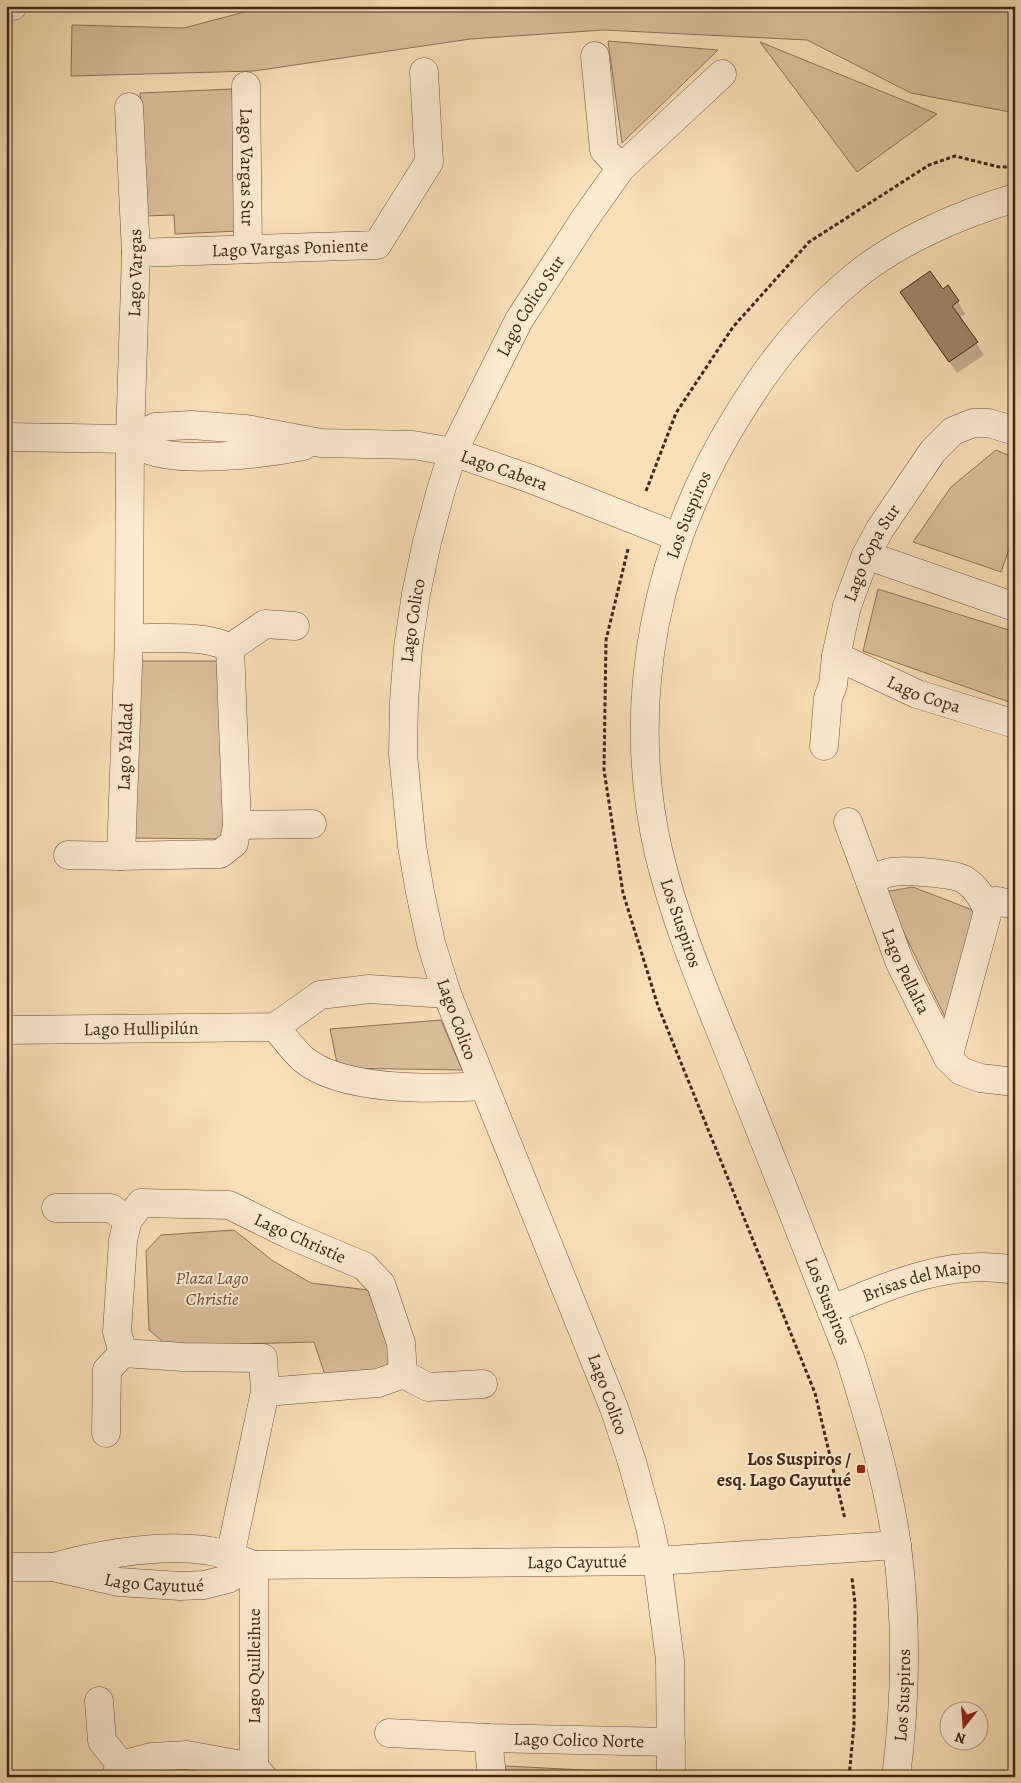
<svg xmlns="http://www.w3.org/2000/svg" width="1021" height="1783" font-family="Alegreya,serif">
<style>
.green{fill:#dbc09d;stroke:#8e725a}
.shadow{fill:#0003}
.building{fill:#a1866b;stroke:#412517}
.lines{fill:none;stroke-linecap:round;stroke-linejoin:round}
.street-casing{stroke:#6f543f;stroke-width:29}
.path{stroke:#412517;stroke-width:3;stroke-dasharray:4 2.5;stroke-linecap:butt}
.street{stroke:#fcebd1;stroke-width:28}
.poi-dot{fill:#8f2418;stroke:#fcebd1;stroke-width:2}
.labels{text-anchor:middle;dominant-baseline:central;stroke-width:4;stroke-linejoin:round;paint-order:stroke}
.street-label{font-size:18px;fill:#412517;stroke:#fcebd1}
.park-label{font-size:18px;font-style:italic;fill:#684c38;stroke:#fcebd1}
.poi-label{font-size:18px;font-weight:bold;fill:#412517;stroke:#fcebd1;text-anchor:end}
</style>
<rect width="100%" height="100%" fill="#fae0b8"/>
<filter id="stains"><feTurbulence type="fractalNoise" baseFrequency=".004" numOctaves="4"/><feColorMatrix values="0 0 0 0 .2 0 0 0 0 .09 0 0 0 0 .02 0 0 0 .5 -.17"/></filter>
<radialGradient id="worn" r=".72"><stop offset=".6" stop-color="#630" stop-opacity="0"/><stop offset="1" stop-color="#630" stop-opacity=".3"/></radialGradient>
<path class="green" d="M267,6H1015V113L911,93L807,40L604,30L470,39L254,71L71,76L72,25L184,28Z
M608,41L718,50L622,143Z
M760,42L937,114L857,172Z
M232,89L238,231L175,234L174,215L145,216L140,93Z
M996,450L1015,458V532L1001,572L913,542L951,487Z
M878,589L1015,632V704L863,651Z
M131,661H225L224,839L130,838Z
M913,887L975,911L946,1019L884,892Z
M441,1020L462,1070L338,1068L330,1029Z
M234,1230L273,1261L311,1283L368,1290L389,1350L388,1370L325,1375L314,1342L168,1346L149,1330L146,1251L161,1235Z
M505,1766L663,1774V1777H505Z"/>
<path class="shadow" d="M942,290L958,302L965,314L959,318L984,355L957,373L909,304Z"/>
<path class="building" d="M930,271L943,289L948,285L959,301L952,306L978,342L949,362L900,292Z"/>
<g class="lines">
<defs>
<g id="street">
<path d="M6,7L13,6"/>
<path d="M595,56L604,150L621,168"/>
<path id="s1" d="M246,86L248,249"/>
<path id="s2" d="M136,253L377,245L429,162L424,72"/>
<path id="s3" d="M6,437L130,439L155,427L191,425L246,429L321,443L413,445L453,452L531,479L678,537"/>
<path d="M130,439C135,442 140,446 146,449C181,464 265,454 303,446"/>
<path d="M866,555L1015,607"/>
<path id="s4" d="M129,638C157,639 207,634 230,648L237,825L234,843L220,854L121,856L129,638L130,439L136,253L129,107"/>
<path d="M230,648L265,624L295,626"/>
<path id="s5" d="M836,656L917,694L1015,724"/>
<path id="s6" d="M824,746L828,698L833,685L836,656L847,606L866,555L880,529L933,451L953,431L973,423H989L1015,431"/>
<path id="s7" d="M848,822L900,963L948,1058L961,1071L980,1078L1015,1082"/>
<path d="M237,825L312,824"/>
<path d="M68,855L121,856"/>
<path d="M870,881C877,878 884,873 892,872C906,870 954,873 965,880C977,888 983,898 988,911L948,1058"/>
<path d="M984,902L997,901L1015,905"/>
<path d="M275,1027C284,1037 293,1050 303,1059C343,1092 433,1089 483,1086"/>
<path id="s8" d="M6,1030L275,1027L320,995L369,989L447,994"/>
<path d="M56,1208H111L128,1220"/>
<path id="s9" d="M831,1310C890,1285 949,1258 1015,1270"/>
<path d="M403,1374L428,1387L483,1384"/>
<path d="M106,1433L107,1370L123,1353"/>
<path d="M230,1556L265,1392L378,1383L403,1374L401,1343L381,1284L364,1266L288,1234L229,1205L141,1203L128,1220L123,1240L117,1332L123,1353L183,1357L263,1358L265,1392"/>
<path id="s10" d="M6,1567H53L119,1582L180,1586L204,1585L228,1579L254,1565"/>
<path id="s11" d="M53,1567C102,1554 160,1543 210,1551C225,1553 240,1560 254,1565L657,1561L897,1545"/>
<path d="M99,1701L102,1741L121,1765"/>
<path id="s12" d="M389,1733L488,1738L671,1742"/>
<path d="M488,1738L492,1777"/>
<path d="M254,1767V1565"/>
<path d="M115,1777L121,1765L151,1757L187,1755L254,1767L263,1777"/>
<path id="s13" d="M671,1777L670,1660L657,1561L650,1527L632,1462L614,1408L447,994L431,943L420,892L412,846L403,754L404,701L408,648L416,594L427,542L441,490L453,452L519,320L586,217L621,168L722,74"/>
<path id="s14" d="M896,1777C906,1700 907,1622 897,1546C888,1482 869,1419 850,1358C813,1263 775,1167 737,1072C709,1001 677,929 659,854C623,700 657,542 741,410C770,363 804,320 846,284C891,244 957,215 1015,198"/>
</g>
</defs>
<use href="#street" class="street-casing"/>
<path class="path" d="M646,491L676,413L733,327L809,242L929,165L955,156L999,167H1007
M628,549L606,640L604,770L623,893L658,1006L815,1393L845,1519
M849,1777L854,1725L855,1603L852,1578"/>
<use href="#street" class="street"/>
</g>
<rect class="poi-dot" x="856" y="1464" width="10" height="10" rx="2.5"/>
<g class="labels">
<g class="street-label">
<text stroke="none"><textPath href="#s1" startOffset="81">Lago Vargas Sur</textPath></text>
<text stroke="none"><textPath href="#s2" startOffset="154">Lago Vargas Poniente</textPath></text>
<text stroke="none"><textPath href="#s4" startOffset="998">Lago Vargas</textPath></text>
<text stroke="none"><textPath href="#s13" startOffset="1540">Lago Colico Sur</textPath></text>
<text stroke="none"><textPath href="#s3" startOffset="506">Lago Cabera</textPath></text>
<text stroke="none"><textPath href="#s14" startOffset="1311">Los Suspiros</textPath></text>
<text stroke="none"><textPath href="#s6" startOffset="201">Lago Copa Sur</textPath></text>
<text stroke="none"><textPath href="#s13" startOffset="1201">Lago Colico</textPath></text>
<text stroke="none"><textPath href="#s5" startOffset="96">Lago Copa</textPath></text>
<text stroke="none"><textPath href="#s4" startOffset="524">Lago Yaldad</textPath></text>
<text transform="translate(681 923) rotate(71)">Los Suspiros</text>
<text stroke="none"><textPath href="#s7" startOffset="160">Lago Pellalta</textPath></text>
<text transform="translate(457 1019) rotate(70)">Lago Colico</text>
<text stroke="none"><textPath href="#s8" startOffset="135">Lago Hullipilún</textPath></text>
<text transform="translate(300 1238) rotate(24)">Lago Christie</text>
<text stroke="none"><textPath href="#s9" startOffset="96">Brisas del Maipo</textPath></text>
<text transform="translate(828 1301) rotate(68)">Los Suspiros</text>
<text transform="translate(608 1394) rotate(70)">Lago Colico</text>
<text stroke="none"><textPath href="#s11" startOffset="528">Lago Cayutué</textPath></text>
<text stroke="none"><textPath href="#s10" startOffset="150">Lago Cayutué</textPath></text>
<text transform="translate(254 1666) rotate(-90)">Lago Quilleihue</text>
<text stroke="none"><textPath href="#s14" startOffset="82">Los Suspiros</textPath></text>
<text stroke="none"><textPath href="#s12" startOffset="190">Lago Colico Norte</textPath></text>
</g>
<g class="park-label">
<text x="212" y="1278">Plaza Lago<tspan x="212" dy="21">Christie</tspan></text>
</g>
<g class="poi-label">
<text x="851" y="1459">Los Suspiros /<tspan x="851" dy="21">esq. Lago Cayutué</tspan></text>
</g>
</g>
<rect width="1021" height="1783" fill="none" stroke="#fae0b8" stroke-width="25"/>
<rect x="8" y="8" width="1006" height="1768" fill="none" stroke="#412517" stroke-width="2.5"/>
<rect x="12" y="12" width="996" height="1758" fill="none" stroke="#412517"/>
<g transform="translate(964 1726) rotate(197)"><circle r="24" fill="#fcebd1" stroke="#b19c87"/>
<path d="M0-4L9 19L0 12L-9 19Z" fill="#8f2418"/>
<text y="-8" font-size="14" font-weight="bold" text-anchor="middle" fill="#412517">N</text>
</g>
<rect width="100%" height="100%" filter="url(#stains)"/>
<rect width="100%" height="100%" fill="url(#worn)"/>
</svg>
